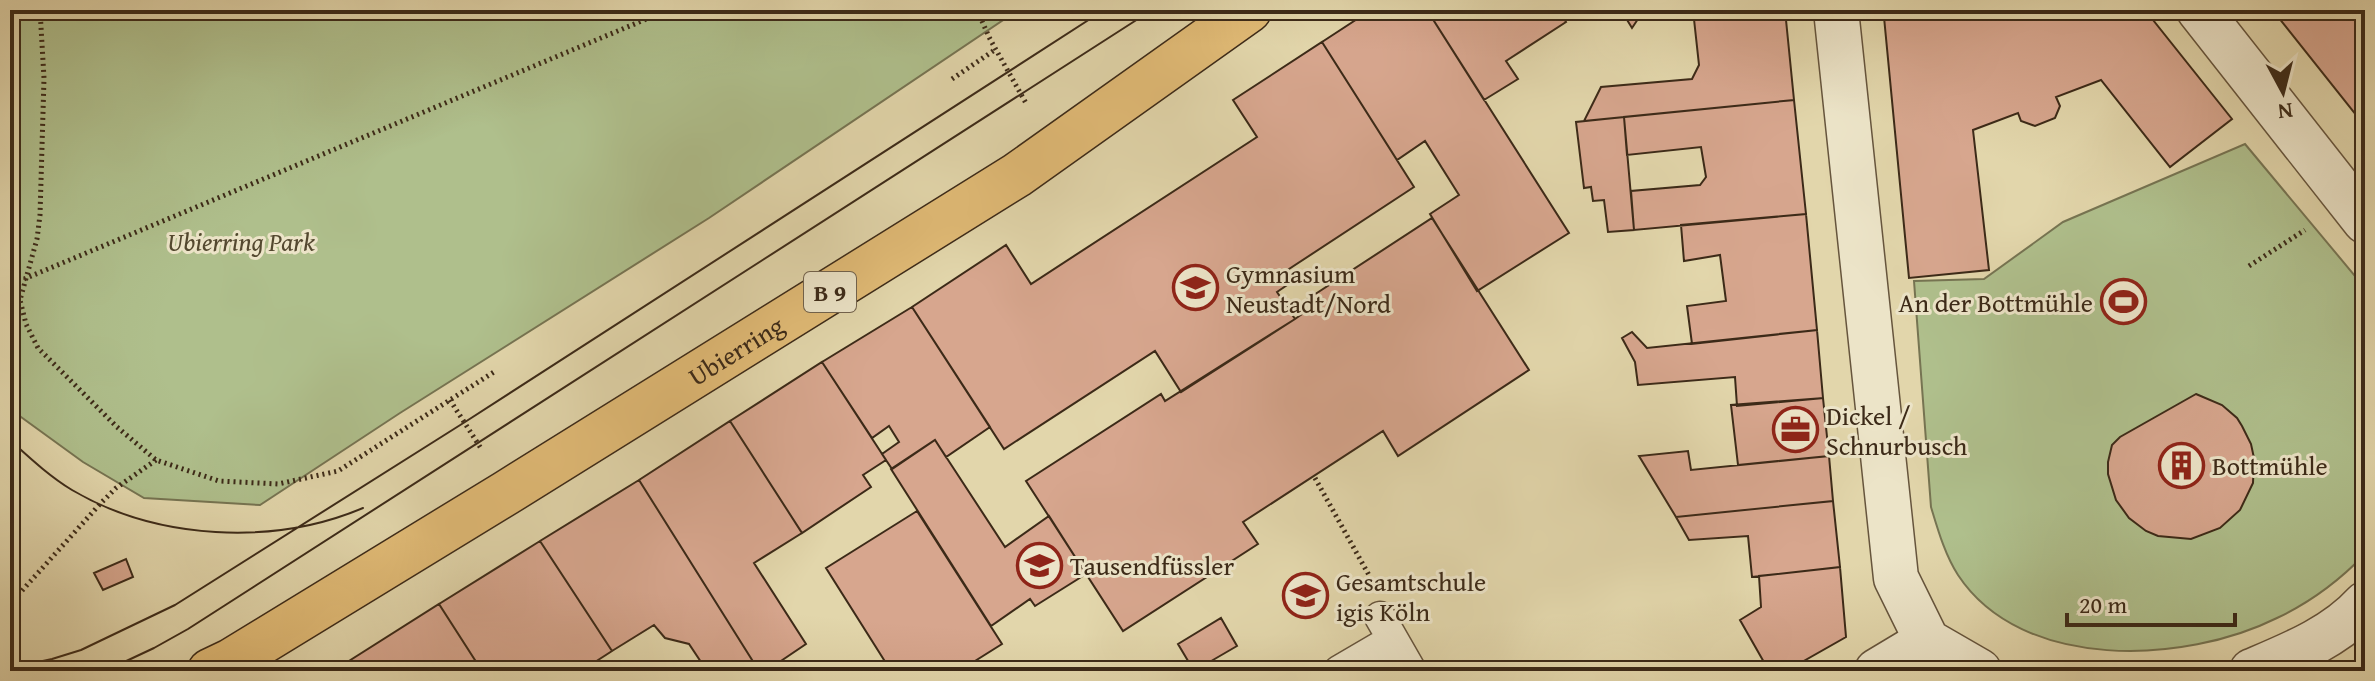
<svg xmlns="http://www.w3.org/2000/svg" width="2375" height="681" font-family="'Gentium Book Plus',serif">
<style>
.green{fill:#afbf8c;stroke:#767452;stroke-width:2}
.building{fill:#d7a68e;stroke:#3c2a18;stroke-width:2}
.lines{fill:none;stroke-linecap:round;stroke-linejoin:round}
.lane-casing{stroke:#66553d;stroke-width:33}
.street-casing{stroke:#66553d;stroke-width:47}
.primary-casing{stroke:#3c2a18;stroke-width:47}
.path{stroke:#3c2a18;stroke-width:5;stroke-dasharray:2 4;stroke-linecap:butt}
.lane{stroke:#ece4c8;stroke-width:30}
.street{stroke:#ece4c8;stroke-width:44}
.primary{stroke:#e1bb76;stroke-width:44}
.tram{stroke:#3c2a18;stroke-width:2}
.labels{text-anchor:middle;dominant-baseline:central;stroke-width:6;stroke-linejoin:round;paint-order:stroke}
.shield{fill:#ece4c8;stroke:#71624d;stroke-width:2}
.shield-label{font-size:24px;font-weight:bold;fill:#3c2a18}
.park-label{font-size:26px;font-style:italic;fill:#53482f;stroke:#ece4c8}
.poi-label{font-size:26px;fill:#3c2a18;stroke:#ece4c8;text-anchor:start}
.street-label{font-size:26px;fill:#3c2a18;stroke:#ece4c8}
</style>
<rect width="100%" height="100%" fill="#e2d6ab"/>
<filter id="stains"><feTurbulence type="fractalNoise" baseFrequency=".0025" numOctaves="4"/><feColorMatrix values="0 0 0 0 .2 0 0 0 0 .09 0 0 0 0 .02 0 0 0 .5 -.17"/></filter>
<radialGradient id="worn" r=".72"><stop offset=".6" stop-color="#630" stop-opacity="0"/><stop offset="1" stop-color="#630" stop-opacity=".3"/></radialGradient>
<path class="green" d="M10,10H1018L709,218L400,413L260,505L144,498L83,462L10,409Z
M2245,144L2365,288V554C2339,581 2311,602 2277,618C2185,664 2022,672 1958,575C1945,555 1938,530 1931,507L1914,281L1984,279L2063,222Z"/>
<path class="building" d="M1371,10H1427L1569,233L1477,291L1430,214L1459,195L1425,141L1397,160L1322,42Z
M1427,10H1558L1566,22L1506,61L1518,79L1484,100Z
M1621,10H1644L1632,28Z
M1693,10H1785L1794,100L1584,121L1601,87L1692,79L1699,65Z
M1889,10H2145L2232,119L2170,167L2101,80L2056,97L2060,106L2055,118L2035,126L2021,121L2018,113L1973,130L1989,270L1909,278L1884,17Z
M2278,10H2365V110L2357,116L2275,13Z
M1322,42L1414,187L1286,271L1293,281L1277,292L1295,319L1181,392L1155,351L1004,449L912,307L1006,245L1031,284L1257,137L1233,100Z
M1794,100L1806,214L1634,230L1631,191L1700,185L1706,177L1701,147L1627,155L1624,117Z
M1624,117L1634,230L1608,232L1604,200L1593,201L1591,187L1584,188L1576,122Z
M1806,214L1817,330L1692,344L1687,306L1726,301L1720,255L1684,261L1681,225Z
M1432,218L1529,370L1398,456L1383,431L1243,522L1258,544L1123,631L1026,481L1161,394L1165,401L1295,319L1305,312L1300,304Z
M912,307L990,427L946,457L935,440L892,469L882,454L899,442L889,426L872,438L822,362Z
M1817,330L1823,398L1737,406L1735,377L1638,385L1635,362L1622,338L1632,332L1647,348Z
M822,362L886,460L863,475L871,487L802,533L730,421Z
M2196,394L2222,405L2237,418L2242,426L2251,444L2254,458L2253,483L2240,510L2220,528L2191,539L2158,536L2146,531L2129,518L2116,500L2108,474V462L2112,445L2120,437Z
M1823,398L1829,456L1738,465L1731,405Z
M730,421L802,533L754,563L806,644L766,671H759L639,480Z
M935,440L1005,547L1049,516L1086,574L1035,606L1030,599L991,626L891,469Z
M1688,451L1691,470L1829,456L1833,501L1676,517L1639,456Z
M639,480L759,671H707L689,644L665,638L654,625L612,651L540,541Z
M1833,501L1840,567L1752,577L1748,536L1689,540L1676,517Z
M917,511L1002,644L959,671H891L826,568Z
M540,541L612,651L581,671H482L439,604Z
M126,559L133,577L103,590L94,573Z
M1840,567L1846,637L1786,671H1769L1740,620L1761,607L1759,576Z
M439,604L482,671H344L341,666Z
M1221,618L1237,646L1194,671L1178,644Z"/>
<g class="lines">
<defs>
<path id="lane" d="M1380,617L1411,671
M1339,671L1392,640"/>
<path id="street" d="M1836,10L1896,578L1927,641
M2199,10L2365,221
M1927,641L1979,671
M1877,671L1927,641
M2252,671C2292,654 2335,637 2365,604"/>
<g id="primary">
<path id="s1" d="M210,671L231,661L506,493L1017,175L1249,10"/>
</g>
</defs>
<use href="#lane" class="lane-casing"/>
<use href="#street" class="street-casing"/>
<use href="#primary" class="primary-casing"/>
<path class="path" d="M40,10L44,78L40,215L37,239L20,300L26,324L38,348L117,427L156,460L219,481L278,484L338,471L494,372
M977,10L990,39L1027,105
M952,79L996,49
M2249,266L2305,230
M24,279L668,10
M450,400L482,450
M1315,478L1370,577
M10,604L100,504L116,488L156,460
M10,640L24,671"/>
<use href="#lane" class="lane"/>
<use href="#street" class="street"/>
<use href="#primary" class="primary"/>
<path class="tram" d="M10,440C30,458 49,476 72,490C157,540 273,546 363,508
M10,668L52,659L81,650L175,605L465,422L1104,10
M105,671L154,648L188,629L1152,10"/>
</g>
<defs>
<symbol id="school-ring" viewBox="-11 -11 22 22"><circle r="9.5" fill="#ece4c8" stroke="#8f2418" stroke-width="1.5"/><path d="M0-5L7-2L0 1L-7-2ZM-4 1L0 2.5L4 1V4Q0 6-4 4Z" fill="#8f2418"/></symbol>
<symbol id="stadium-ring" viewBox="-11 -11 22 22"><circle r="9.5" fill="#ece4c8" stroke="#8f2418" stroke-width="1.5"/><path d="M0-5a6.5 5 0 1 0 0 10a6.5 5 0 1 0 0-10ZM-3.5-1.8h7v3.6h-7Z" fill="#8f2418"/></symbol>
<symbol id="office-ring" viewBox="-11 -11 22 22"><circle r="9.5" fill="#ece4c8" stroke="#8f2418" stroke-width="1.5"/><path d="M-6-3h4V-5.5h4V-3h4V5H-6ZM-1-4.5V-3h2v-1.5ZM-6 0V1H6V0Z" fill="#8f2418"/></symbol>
<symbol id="building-ring" viewBox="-11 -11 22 22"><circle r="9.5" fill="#ece4c8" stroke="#8f2418" stroke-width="1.5"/><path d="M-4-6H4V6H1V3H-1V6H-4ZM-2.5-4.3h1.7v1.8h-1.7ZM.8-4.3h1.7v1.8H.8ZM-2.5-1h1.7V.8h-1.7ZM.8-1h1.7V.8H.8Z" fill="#8f2418"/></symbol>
</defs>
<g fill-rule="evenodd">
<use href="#school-ring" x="1170" y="262" width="51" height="51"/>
<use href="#stadium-ring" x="2098" y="276" width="51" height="51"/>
<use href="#office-ring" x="1770" y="404" width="51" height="51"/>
<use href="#building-ring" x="2156" y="440" width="51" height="51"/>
<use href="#school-ring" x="1014" y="540" width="51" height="51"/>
<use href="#school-ring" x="1280" y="570" width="51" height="51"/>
</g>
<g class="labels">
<rect class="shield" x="804" y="272" width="52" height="40" rx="6"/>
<g class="shield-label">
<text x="830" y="292">B 9</text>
</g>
<g class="park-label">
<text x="241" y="241">Ubierring Park</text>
</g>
<g class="poi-label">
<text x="1226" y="273">Gymnasium<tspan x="1226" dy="30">Neustadt/Nord</tspan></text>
<text x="2093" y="302" text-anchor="end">An der Bottmühle</text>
<text x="1826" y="415">Dickel /<tspan x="1826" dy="30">Schnurbusch</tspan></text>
<text x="2212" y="465">Bottmühle</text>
<text x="1070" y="565">Tausendfüssler</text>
<text x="1336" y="581">Gesamtschule<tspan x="1336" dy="30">igis Köln</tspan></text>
</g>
<g class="street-label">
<text stroke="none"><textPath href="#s1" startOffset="616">Ubierring</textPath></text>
</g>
</g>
<rect width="2375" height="681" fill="none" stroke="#e2d6ab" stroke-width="40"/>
<rect x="12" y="12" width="2351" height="657" fill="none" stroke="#3c2a18" stroke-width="4"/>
<rect x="20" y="20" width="2335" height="641" fill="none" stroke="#3c2a18" stroke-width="2"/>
<g transform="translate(2283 92) rotate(173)" stroke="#ece4c8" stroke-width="6" paint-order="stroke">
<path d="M0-6L14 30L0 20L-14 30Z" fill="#3c2a18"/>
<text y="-12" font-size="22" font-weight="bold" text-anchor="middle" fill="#3c2a18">N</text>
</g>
<path d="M2067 613v12h168v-12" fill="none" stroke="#3c2a18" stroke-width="4"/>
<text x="2079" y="613" font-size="24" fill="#3c2a18" stroke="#ece4c8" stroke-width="6" paint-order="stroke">20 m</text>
<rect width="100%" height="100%" filter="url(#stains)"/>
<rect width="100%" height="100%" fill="url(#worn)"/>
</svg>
